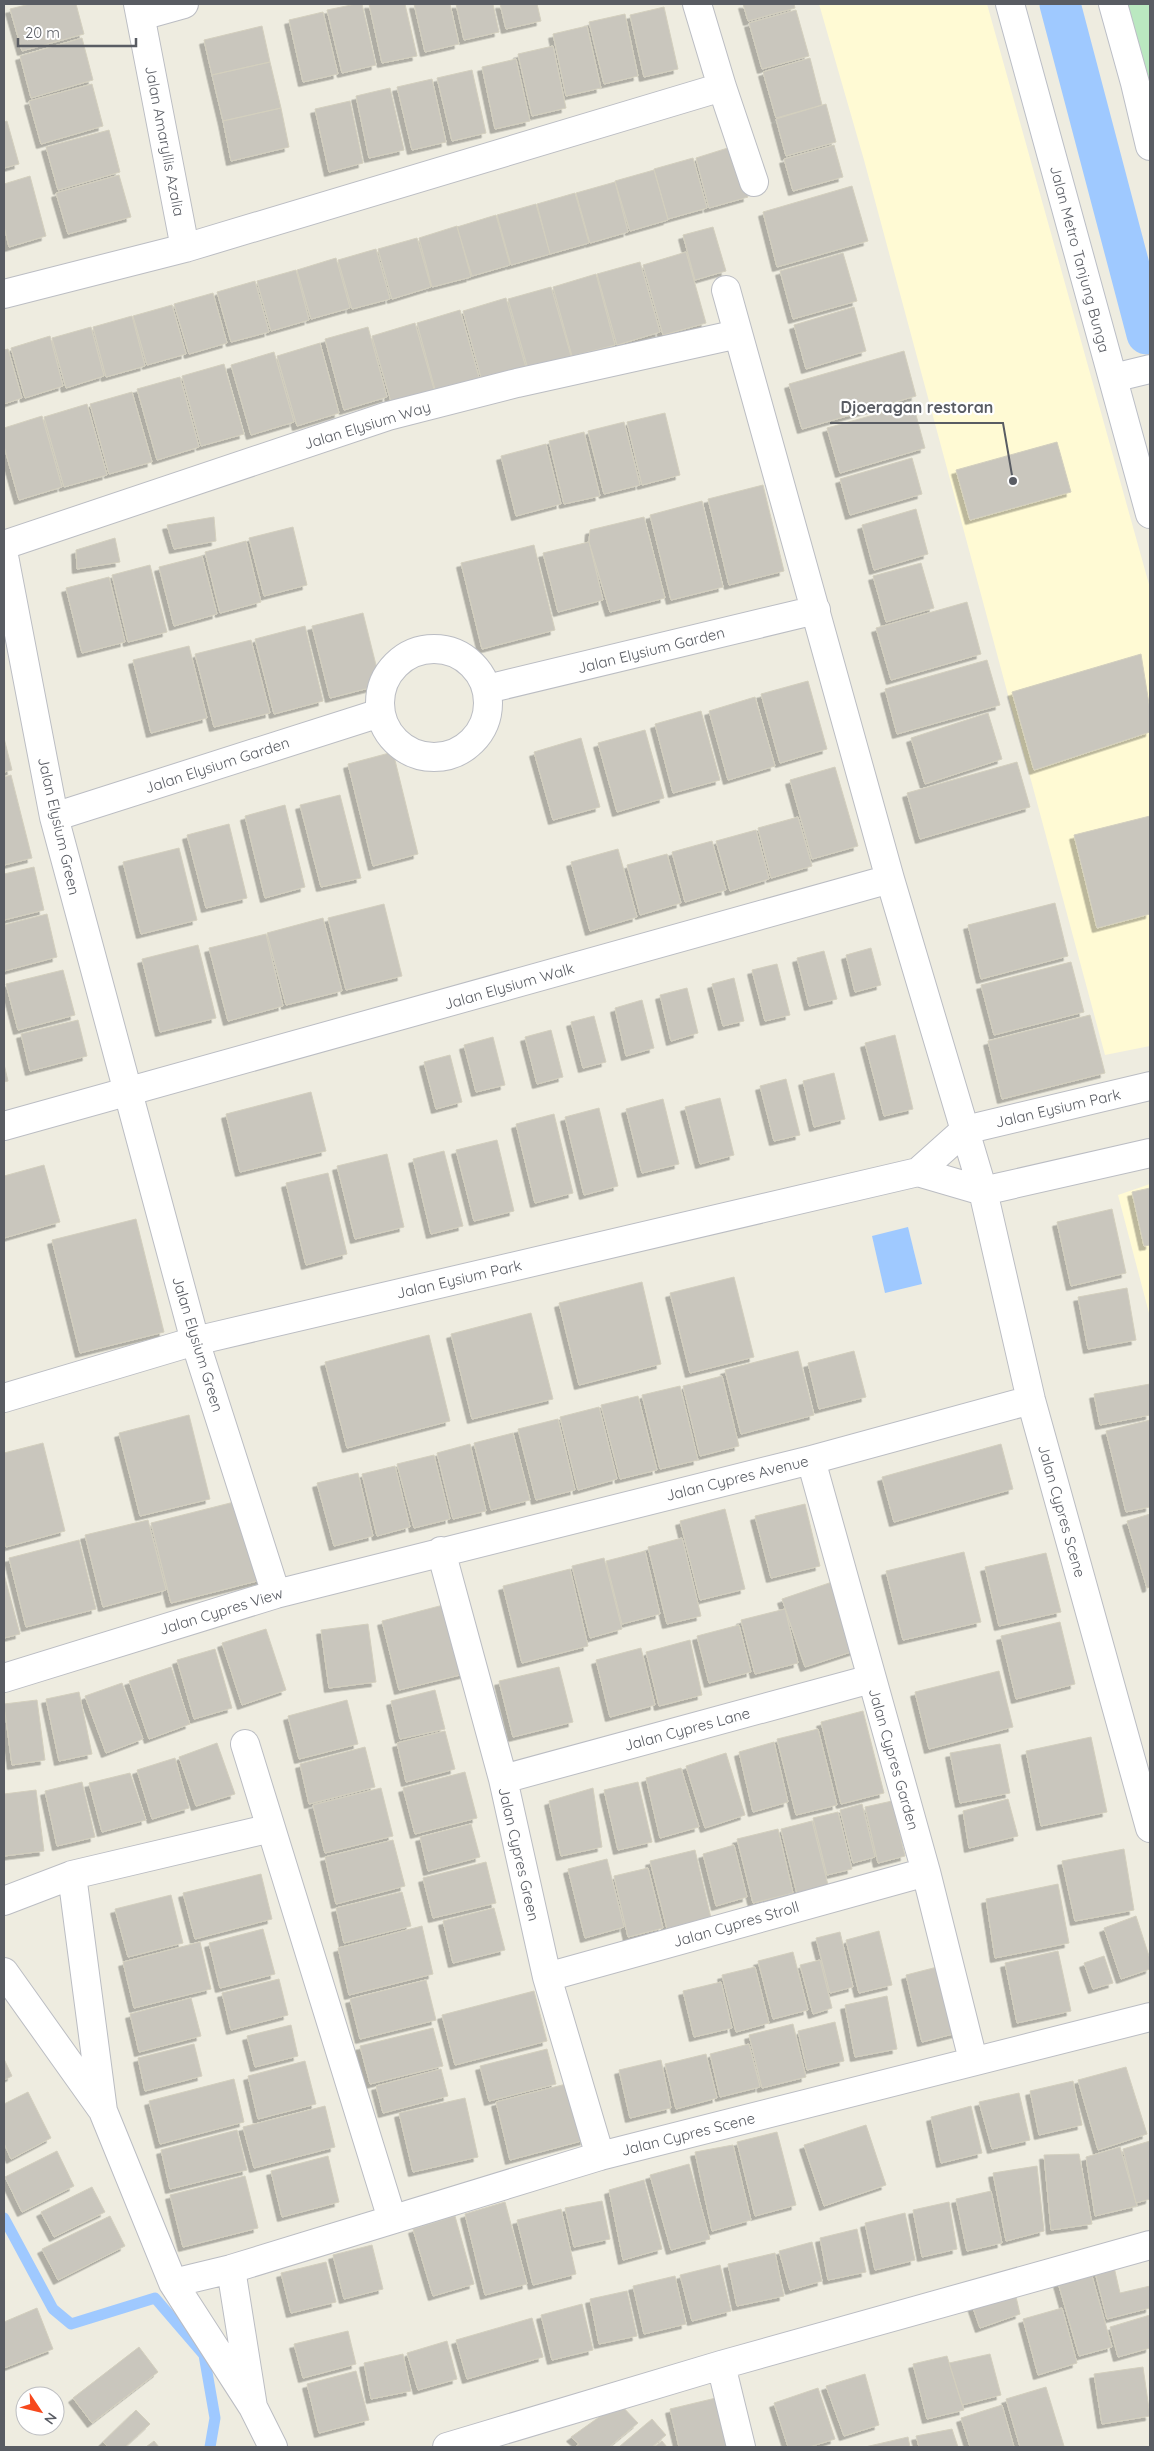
<svg xmlns="http://www.w3.org/2000/svg" width="1154" height="2451" font-family="Quicksand,sans-serif">
<style>
.commercial{fill:#fffad4}
.green{fill:#bae8c0}
.water{fill:#9fc9ff}
.lines{fill:none;stroke-linecap:round;stroke-linejoin:round}
.stream{stroke:#9fc9ff;stroke-width:11}
.canal{stroke:#9fc9ff;stroke-width:41}
.building{fill:#c9c6bd;stroke:#d3cfbe;filter:url(#shadow)}
.minor-casing{stroke:#bbbdc3;stroke-width:30}
.secondary-casing{stroke:#bbbec6;stroke-width:30}
.minor{stroke:#fff;stroke-width:28}
.secondary{stroke:#fff;stroke-width:28}
.labels{text-anchor:middle;dominant-baseline:central;stroke-width:4.5;stroke-linejoin:round;paint-order:stroke}
.street-label{font-size:15px;fill:#595c63;stroke:#fff}
.leader{fill:none;stroke:#595c63;stroke-width:2}
.callout-dot{fill:#595c63;stroke:#fff;stroke-width:2}
.callout-label{font-size:16px;text-anchor:middle;font-weight:bold;fill:#595c63;stroke:#fff;stroke-width:4.5;stroke-linejoin:round;paint-order:stroke}
</style>
<defs>
<filter id="shadow"><feDropShadow dx="-4.5" dy="4.5" stdDeviation="0" flood-color="#0004"/></filter>
</defs>
<rect width="100%" height="100%" fill="#eeece0"/>
<path class="commercial" d="M819,4H987L1150,588V1046L1105,1055L864,160Z
M1150,1184V1317L1118,1195Z"/>
<path class="green" d="M1126,4H1150V92Z"/>
<path class="water" d="M908,1227L922,1284L885,1293L872,1236Z"/>
<g class="lines">
<path class="stream" d="M4,2218L53,2309L71,2324L155,2298L204,2355L215,2418L210,2447"/>
<path class="canal" d="M1060,4L1147,334"/>
</g>
<path class="building" d="M30,4H76L84,34L22,51L10,9Z
M356,4H362L376,65L342,73L327,10Z
M369,4H405L417,56L382,63Z
M414,4H450L459,44L425,52Z
M456,4H493L499,32L464,40Z
M500,4H537L541,21L506,29Z
M743,4H794L795,8L748,21Z
M664,7L678,69L644,77L630,15Z
M796,10L809,56L762,69L749,23Z
M323,12L338,74L303,82L289,20Z
M625,14L638,76L604,84L589,22Z
M262,26L270,62L212,75L204,40Z
M587,26L601,88L566,96L553,34Z
M82,38L93,80L31,98L20,56Z
M553,46L566,108L532,116L518,54Z
M810,58L822,105L776,118L763,72Z
M516,59L530,121L495,129L482,67Z
M270,62L281,108L223,121L212,75Z
M472,70L486,133L452,141L437,78Z
M432,79L446,142L412,150L397,87Z
M92,84L103,126L41,144L29,101Z
M390,88L404,150L369,158L356,96Z
M350,101L363,163L329,172L315,109Z
M826,104L836,142L786,156L776,119Z
M281,108L289,147L231,161L223,121Z
M7,121L19,164L4,168V122Z
M109,130L120,172L58,190L46,147Z
M834,145L843,177L793,191L784,159Z
M734,146L748,197L709,208L696,158Z
M693,158L707,208L668,219L654,169Z
M654,170L668,220L630,231L615,181Z
M119,175L131,217L68,234L56,193Z
M30,176L46,236L9,247L4,226V184Z
M615,182L628,232L590,243L576,193Z
M852,186L868,241L777,267L763,212Z
M575,193L589,243L550,254L537,204Z
M536,204L550,254L511,265L497,215Z
M496,215L510,265L472,276L457,227Z
M457,226L471,277L432,287L419,238Z
M713,227L726,271L695,280L683,235Z
M417,238L431,287L392,299L378,249Z
M376,249L390,299L352,309L338,260Z
M686,252L706,323L663,335L643,265Z
M843,253L857,301L793,319L780,271Z
M336,258L350,308L311,319L297,270Z
M640,262L660,332L617,345L597,274Z
M296,270L309,320L271,331L257,281Z
M596,274L615,345L572,356L553,287Z
M255,281L269,332L231,342L217,292Z
M551,287L571,356L528,369L508,299Z
M213,293L227,343L189,354L174,304Z
M506,298L526,368L482,381L463,311Z
M172,305L186,354L147,365L133,316Z
M854,307L866,351L806,369L794,325Z
M460,310L480,381L436,393L417,323Z
M132,316L145,366L106,377L93,327Z
M415,323L435,393L392,405L372,336Z
M91,327L104,376L66,388L52,338Z
M368,327L387,397L344,410L325,339Z
M50,336L63,386L25,398L11,348Z
M320,343L339,413L297,426L277,356Z
M8,349L22,398L4,404V350Z
M904,351L916,396L802,429L789,384Z
M274,352L294,422L251,435L231,365Z
M224,364L244,434L201,446L182,376Z
M180,377L199,447L157,460L137,389Z
M132,392L152,462L109,474L90,404Z
M87,404L107,475L64,487L44,417Z
M913,404L925,448L840,473L827,428Z
M665,413L680,475L642,485L627,422Z
M42,416L62,487L19,500L4,446V428Z
M624,422L640,485L604,494L588,431Z
M584,432L600,496L564,504L549,441Z
M1057,442L1071,492L970,520L956,470Z
M546,444L561,504L516,516L501,456Z
M912,458L922,494L850,515L840,479Z
M763,485L784,571L729,585L708,499Z
M702,501L723,587L671,600L650,515Z
M916,509L928,554L874,570L862,525Z
M214,517L216,541L174,549L167,525Z
M644,517L665,598L610,612L589,542L590,530Z
M293,527L307,585L264,596L249,538Z
M115,538L120,562L77,569L76,550Z
M246,541L261,602L220,613L205,552Z
M589,542L603,600L558,612L543,553Z
M534,545L555,630L482,649L461,563Z
M202,556L217,614L174,626L159,567Z
M921,563L934,608L886,622L873,576Z
M150,565L167,632L128,642L112,575Z
M109,577L125,642L82,653L66,588Z
M967,602L981,654L891,680L876,628Z
M363,613L381,685L330,698L312,626Z
M305,626L323,701L274,714L255,639Z
M251,640L270,713L214,727L195,654Z
M189,646L207,718L151,733L133,660Z
M1141,654L1150,710V732L1034,770L1012,692Z
M987,660L1000,705L897,734L885,689Z
M808,681L827,749L780,763L761,694Z
M755,697L775,766L728,780L709,711Z
M701,711L720,780L673,793L655,724Z
M988,713L1002,759L925,784L911,738Z
M645,730L664,798L617,812L598,743Z
M4,738L12,770L4,772Z
M581,738L600,807L553,820L534,752Z
M393,752L418,854L373,866L348,764Z
M1017,762L1030,807L920,839L907,793Z
M835,767L858,846L812,859L790,780Z
M11,775L32,858L4,865V777Z
M340,795L361,878L321,887L300,805Z
M285,805L305,887L265,898L245,816Z
M1150,816V914L1097,928L1074,835Z
M798,817L812,866L771,878L758,828Z
M229,824L247,898L206,908L187,835Z
M756,830L769,879L730,891L716,841Z
M712,841L726,890L685,902L672,852Z
M179,848L197,920L141,934L123,862Z
M618,849L637,917L590,931L571,862Z
M667,854L681,903L640,915L627,865Z
M34,867L44,910L4,920V874Z
M1055,903L1068,956L981,979L968,925Z
M384,904L402,976L346,990L328,918Z
M47,914L57,957L4,971V925Z
M323,918L342,991L286,1005L267,933Z
M266,934L283,1006L228,1021L209,948Z
M198,945L216,1018L160,1032L142,959Z
M871,948L881,985L855,992L846,955Z
M824,951L837,999L809,1006L797,958Z
M1071,962L1084,1012L994,1035L981,985Z
M777,964L790,1015L765,1021L752,970Z
M63,970L75,1015L18,1030L6,984Z
M734,978L744,1021L723,1026L712,984Z
M687,988L698,1033L671,1041L660,995Z
M642,1000L654,1048L626,1056L615,1008Z
M1090,1015L1105,1073L1002,1099L988,1041Z
M594,1016L606,1062L583,1068L571,1022Z
M78,1020L87,1056L30,1071L21,1034Z
M551,1030L563,1077L537,1084L525,1037Z
M895,1035L913,1109L884,1116L865,1043Z
M493,1037L505,1085L476,1092L464,1045Z
M450,1055L462,1102L436,1109L424,1062Z
M4,1064L8,1081L4,1082Z
M834,1073L845,1119L814,1127L803,1081Z
M786,1079L800,1135L774,1141L760,1086Z
M311,1092L326,1151L240,1172L226,1114Z
M720,1098L734,1155L700,1164L685,1107Z
M663,1099L679,1164L642,1173L626,1109Z
M599,1108L618,1186L584,1195L565,1117Z
M554,1114L573,1193L535,1203L516,1124Z
M497,1140L514,1211L474,1221L456,1150Z
M444,1151L463,1226L431,1234L413,1159Z
M387,1154L404,1227L355,1239L337,1166Z
M44,1165L60,1222L4,1238V1176Z
M328,1173L347,1254L306,1265L286,1183Z
M1150,1188V1245L1144,1246L1132,1192Z
M1112,1209L1126,1273L1071,1286L1057,1222Z
M136,1219L164,1332L80,1353L52,1240Z
M734,1277L754,1357L690,1373L670,1293Z
M642,1282L661,1364L579,1385L559,1303Z
M1127,1288L1136,1340L1088,1349L1078,1297Z
M531,1313L553,1399L472,1419L451,1334Z
M429,1335L450,1421L347,1448L325,1362Z
M798,1351L814,1415L741,1434L725,1370Z
M854,1351L866,1397L819,1409L808,1363Z
M722,1376L739,1446L700,1456L683,1386Z
M1150,1384V1415L1100,1425L1094,1394Z
M680,1386L698,1460L660,1469L642,1395Z
M638,1396L657,1470L620,1479L601,1405Z
M599,1407L617,1479L578,1490L560,1417Z
M189,1415L210,1499L140,1516L119,1433Z
M558,1419L575,1490L536,1500L518,1429Z
M1150,1420V1507L1126,1512L1106,1431Z
M513,1433L530,1500L491,1510L474,1443Z
M43,1443L65,1531L6,1547L4,1539V1453Z
M470,1444L486,1511L453,1519L437,1453Z
M1001,1444L1013,1489L894,1522L882,1477Z
M434,1455L450,1519L414,1528L397,1464Z
M395,1466L410,1527L377,1536L362,1474Z
M358,1473L373,1536L334,1546L317,1483Z
M246,1499L265,1579L171,1603L151,1523Z
M805,1504L820,1566L771,1578L755,1516Z
M725,1509L745,1589L700,1600L680,1521Z
M1150,1514V1587L1147,1588L1127,1521Z
M148,1520L166,1590L103,1607L85,1535Z
M682,1538L701,1616L667,1624L648,1547Z
M79,1540L96,1609L26,1627L9,1558Z
M645,1551L660,1614L622,1624L606,1561Z
M964,1552L981,1622L903,1640L886,1571Z
M1046,1553L1061,1612L999,1626L985,1567Z
M604,1558L622,1629L590,1638L572,1566Z
M570,1569L588,1646L522,1663L503,1586Z
M4,1574L20,1634L4,1638Z
M838,1580L860,1649L805,1667L782,1599Z
M451,1603L468,1673L399,1690L382,1621Z
M785,1609L798,1663L755,1674L741,1620Z
M1060,1622L1075,1684L1016,1699L1001,1636Z
M368,1624L376,1682L329,1688L321,1630Z
M739,1625L751,1672L709,1683L697,1636Z
M266,1629L286,1690L242,1705L222,1643Z
M690,1640L702,1695L659,1706L646,1652Z
M641,1648L655,1705L610,1717L596,1660Z
M215,1649L232,1708L194,1719L177,1660Z
M171,1667L190,1724L149,1739L129,1681Z
M559,1667L573,1722L513,1737L499,1681Z
M999,1671L1013,1727L929,1749L915,1692Z
M122,1683L143,1739L106,1753L85,1696Z
M435,1690L445,1729L400,1739L391,1701Z
M79,1692L92,1754L59,1761L46,1699Z
M37,1700L45,1760L12,1765L4,1704Z
M347,1700L358,1744L299,1759L288,1716Z
M863,1711L884,1793L841,1804L821,1722Z
M818,1729L837,1805L796,1815L777,1739Z
M445,1731L455,1769L406,1782L397,1743Z
M1091,1737L1107,1812L1041,1826L1026,1751Z
M774,1742L788,1802L753,1812L739,1752Z
M217,1743L235,1794L196,1806L179,1757Z
M1000,1744L1010,1793L960,1803L950,1753Z
M365,1747L375,1787L309,1804L300,1764Z
M726,1753L745,1815L705,1828L686,1766Z
M175,1758L189,1808L152,1819L137,1770Z
M681,1768L699,1827L660,1838L646,1778Z
M465,1772L477,1818L415,1834L403,1788Z
M130,1773L146,1820L102,1832L89,1783Z
M82,1782L95,1837L57,1846L45,1791Z
M638,1782L652,1842L618,1850L604,1790Z
M381,1788L393,1836L325,1853L313,1805Z
M593,1788L602,1847L561,1856L549,1801Z
M36,1790L44,1851L4,1856V1794Z
M1008,1799L1018,1836L969,1848L963,1811Z
M892,1801L905,1856L878,1863L865,1807Z
M862,1804L875,1857L853,1863L840,1810Z
M838,1812L852,1869L827,1875L813,1818Z
M812,1821L828,1885L797,1894L781,1829Z
M471,1824L480,1857L428,1871L420,1837Z
M778,1829L793,1893L753,1903L737,1839Z
M393,1840L405,1886L336,1904L325,1857Z
M734,1845L747,1897L716,1906L703,1854Z
M1124,1849L1134,1910L1075,1921L1062,1861Z
M695,1850L711,1918L667,1929L650,1861Z
M607,1859L624,1927L585,1938L568,1869Z
M486,1862L496,1903L433,1918L423,1878Z
M648,1868L663,1928L628,1937L614,1876Z
M261,1874L272,1919L195,1939L183,1893Z
M1058,1884L1069,1943L995,1958L986,1899Z
M402,1892L411,1926L344,1943L336,1908Z
M171,1895L183,1943L128,1957L115,1909Z
M494,1908L505,1950L453,1963L443,1921Z
M1136,1916L1150,1959V1969L1121,1979L1104,1928Z
M422,1926L433,1974L349,1995L338,1948Z
M263,1929L275,1974L220,1988L209,1943Z
M879,1931L892,1985L859,1993L846,1940Z
M840,1932L853,1987L830,1993L816,1938Z
M200,1942L211,1989L134,2008L123,1962Z
M1058,1951L1071,2011L1017,2023L1005,1963Z
M793,1952L808,2010L773,2019L758,1961Z
M1104,1956L1113,1983L1093,1989L1084,1963Z
M820,1960L832,2008L813,2014L800,1965Z
M949,1964L965,2031L922,2042L906,1975Z
M755,1967L769,2023L736,2032L722,1975Z
M279,1979L288,2015L231,2030L222,1993Z
M426,1980L436,2020L360,2039L350,1999Z
M721,1982L732,2028L694,2037L683,1991Z
M534,1991L547,2041L455,2065L442,2015Z
M887,1996L897,2049L855,2057L845,2005Z
M191,1998L201,2036L139,2052L130,2014Z
M835,2022L844,2061L807,2070L798,2031Z
M793,2024L806,2077L762,2088L749,2035Z
M291,2025L298,2056L255,2067L247,2036Z
M433,2028L443,2066L370,2084L360,2046Z
M194,2044L202,2076L145,2091L138,2058Z
M749,2044L760,2087L720,2097L710,2054Z
M547,2049L556,2084L489,2101L480,2066Z
M706,2054L717,2098L676,2109L665,2064Z
M4,2059L12,2076L4,2080Z
M661,2060L671,2108L630,2118L619,2070Z
M305,2061L316,2104L258,2119L248,2076Z
M1126,2067L1147,2134L1098,2150L1078,2080Z
M441,2069L448,2096L383,2113L376,2086Z
M234,2079L244,2122L160,2144L149,2101Z
M1073,2081L1082,2125L1039,2135L1030,2091Z
M570,2083L585,2140L510,2160L496,2102Z
M28,2092L51,2138L11,2159L4,2143V2104Z
M1019,2093L1030,2140L992,2149L979,2102Z
M465,2098L478,2157L413,2172L399,2113Z
M325,2106L335,2147L254,2168L243,2127Z
M971,2106L982,2153L941,2163L931,2117Z
M866,2125L886,2185L824,2206L804,2145Z
M237,2130L247,2170L170,2189L161,2150Z
M777,2132L796,2205L755,2216L737,2142Z
M1150,2141V2199L1136,2203L1123,2149Z
M733,2145L751,2220L712,2231L695,2152Z
M1120,2147L1137,2206L1095,2216L1086,2157Z
M57,2151L74,2186L22,2212L5,2177Z
M1079,2154L1092,2224L1051,2230L1044,2155Z
M328,2156L339,2202L282,2217L271,2171Z
M689,2164L710,2239L671,2250L650,2175Z
M1037,2166L1044,2231L1006,2241L993,2173Z
M245,2176L258,2228L183,2247L170,2195Z
M644,2180L662,2249L623,2260L609,2190Z
M92,2187L105,2212L54,2237L41,2212Z
M991,2191L1002,2243L967,2251L956,2199Z
M602,2201L610,2239L574,2247L565,2208Z
M505,2202L527,2284L485,2295L465,2214Z
M949,2202L957,2249L922,2257L913,2210Z
M561,2209L576,2274L533,2285L517,2220Z
M905,2213L915,2260L875,2270L865,2223Z
M110,2216L125,2246L58,2280L42,2249Z
M455,2216L474,2284L433,2296L413,2229Z
M857,2229L866,2272L828,2280L820,2238Z
M812,2242L822,2281L790,2290L779,2251Z
M372,2245L383,2289L344,2299L333,2255Z
M775,2253L784,2296L737,2306L728,2264Z
M326,2262L336,2302L291,2313L281,2273Z
M720,2265L731,2311L692,2321L680,2275Z
M1114,2267L1120,2293L1150,2286V2308L1107,2319L1095,2272Z
M1090,2269L1112,2347L1079,2356L1057,2279Z
M675,2276L686,2324L644,2334L633,2286Z
M1014,2288L1020,2314L980,2328L970,2299Z
M627,2291L637,2336L599,2344L590,2299Z
M582,2304L593,2350L552,2360L541,2315Z
M37,2308L53,2349L4,2368V2322Z
M1062,2308L1077,2363L1038,2375L1023,2319Z
M1150,2315V2348L1118,2357L1110,2327Z
M532,2318L543,2357L467,2379L456,2340Z
M348,2331L356,2364L303,2378L294,2344Z
M447,2341L457,2379L418,2390L407,2353Z
M139,2347L158,2372L92,2423L73,2398Z
M403,2354L411,2391L371,2399L364,2363Z
M990,2354L1001,2395L962,2405L949,2363Z
M947,2356L964,2410L927,2419L913,2364Z
M1143,2367L1150,2416L1102,2424L1094,2374Z
M356,2371L369,2420L319,2433L307,2384Z
M865,2374L879,2425L844,2436L826,2386Z
M1046,2387L1064,2446L1020,2447L1006,2399Z
M818,2388L835,2439L809,2447H788L774,2403Z
M720,2397L731,2447H679L670,2409Z
M619,2403L638,2423L609,2447H575L579,2444L571,2437Z
M1002,2405L1014,2447H970L961,2418Z
M136,2410L150,2424L125,2447H108L103,2442Z
M652,2419L666,2435L652,2447H619Z
M952,2429L958,2447H919L916,2436Z
M908,2437L910,2447H865Z
M154,2441L159,2447H146Z
M662,2441L667,2447H654Z"/>
<g class="lines">
<defs>
<path id="minor" d="M138,4L185,248
M697,4L722,87L754,182
M141,16L184,4
M726,290L890,879L983,1191L1031,1400L1150,1828
M4,294L185,248L722,87
M4,545L388,416L517,383L738,334
M4,556L54,817L195,1341L276,1594
M380 703a54 54 0 1 1 108 0a54 54 0 1 1-108 0Z
M487,689L816,610
M54,817L380,713
M4,1126L890,879
M918,1172L983,1191L1150,1153
M4,1398L195,1341L918,1172L965,1130L1150,1086
M811,1460L926,1872L973,2060
M441,1551L503,1779L547,1977L600,2156
M4,1678L276,1594L811,1460L1031,1400
M245,1744L392,2219
M503,1779L871,1679
M72,1875L103,2111L173,2283L253,2407
M4,1901L72,1875L271,1828
M4,1972L101,2108
M547,1977L926,1872
M231,2269L253,2407L273,2447
M173,2283L231,2269L600,2156L1150,2017
M721,2365L741,2447
M447,2447L721,2365L1150,2245"/>
<path id="secondary" d="M1010,4L1150,514
M1113,4L1135,83L1150,146
M1113,378L1150,369"/>
</defs>
<use href="#minor" class="minor-casing"/>
<use href="#secondary" class="secondary-casing"/>
<use href="#minor" class="minor"/>
<use href="#secondary" class="secondary"/>
</g>
<g class="labels">
<g class="street-label">
<text transform="translate(165 141) rotate(79)">Jalan Amaryllis Azalia</text>
<text transform="translate(1080 259) rotate(75)">Jalan Metro Tanjung Bunga</text>
<text transform="translate(367 425) rotate(-17)">Jalan Elysium Way</text>
<text transform="translate(651 650) rotate(-14)">Jalan Elysium Garden</text>
<text transform="translate(217 765) rotate(-18)">Jalan Elysium Garden</text>
<text transform="translate(59 826) rotate(77)">Jalan Elysium Green</text>
<text transform="translate(509 986) rotate(-16)">Jalan Elysium Walk</text>
<text transform="translate(1058 1108) rotate(-13)">Jalan Eysium Park</text>
<text transform="translate(459 1279) rotate(-13)">Jalan Eysium Park</text>
<text transform="translate(198 1344) rotate(73)">Jalan Elysium Green</text>
<text transform="translate(737 1478) rotate(-14)">Jalan Cypres Avenue</text>
<text transform="translate(1062 1511) rotate(74)">Jalan Cypres Scene</text>
<text transform="translate(221 1611) rotate(-17)">Jalan Cypres View</text>
<text transform="translate(687 1729) rotate(-15)">Jalan Cypres Lane</text>
<text transform="translate(894 1759) rotate(74)">Jalan Cypres Garden</text>
<text transform="translate(519 1854) rotate(77)">Jalan Cypres Green</text>
<text transform="translate(736 1924) rotate(-16)">Jalan Cypres Stroll</text>
<text transform="translate(688 2134) rotate(-14)">Jalan Cypres Scene</text>
</g>
</g>
<path class="leader" d="M1013 481L1003 423H830"/>
<circle class="callout-dot" cx="1013" cy="481" r="5"/>
<g class="callout-label">
<text x="917" y="413">Djoeragan restoran</text>
</g>
<rect width="1154" height="2451" fill="none" stroke="#595c63" stroke-width="10"/>
<g transform="translate(40 2411) rotate(125)"><circle r="24" fill="#ffffff" stroke="#bdbec1"/>
<path d="M0-4L9 19L0 12L-9 19Z" fill="#f7491d"/>
<text y="-8" font-size="14" font-weight="bold" text-anchor="middle" fill="#595c63">N</text>
</g>
<path d="M18 38v8h118v-8" fill="none" stroke="#595c63" stroke-width="2.5"/>
<text x="25" y="38" font-size="15" fill="#595c63" stroke="#ffffff" stroke-width="4" paint-order="stroke">20 m</text>
</svg>
